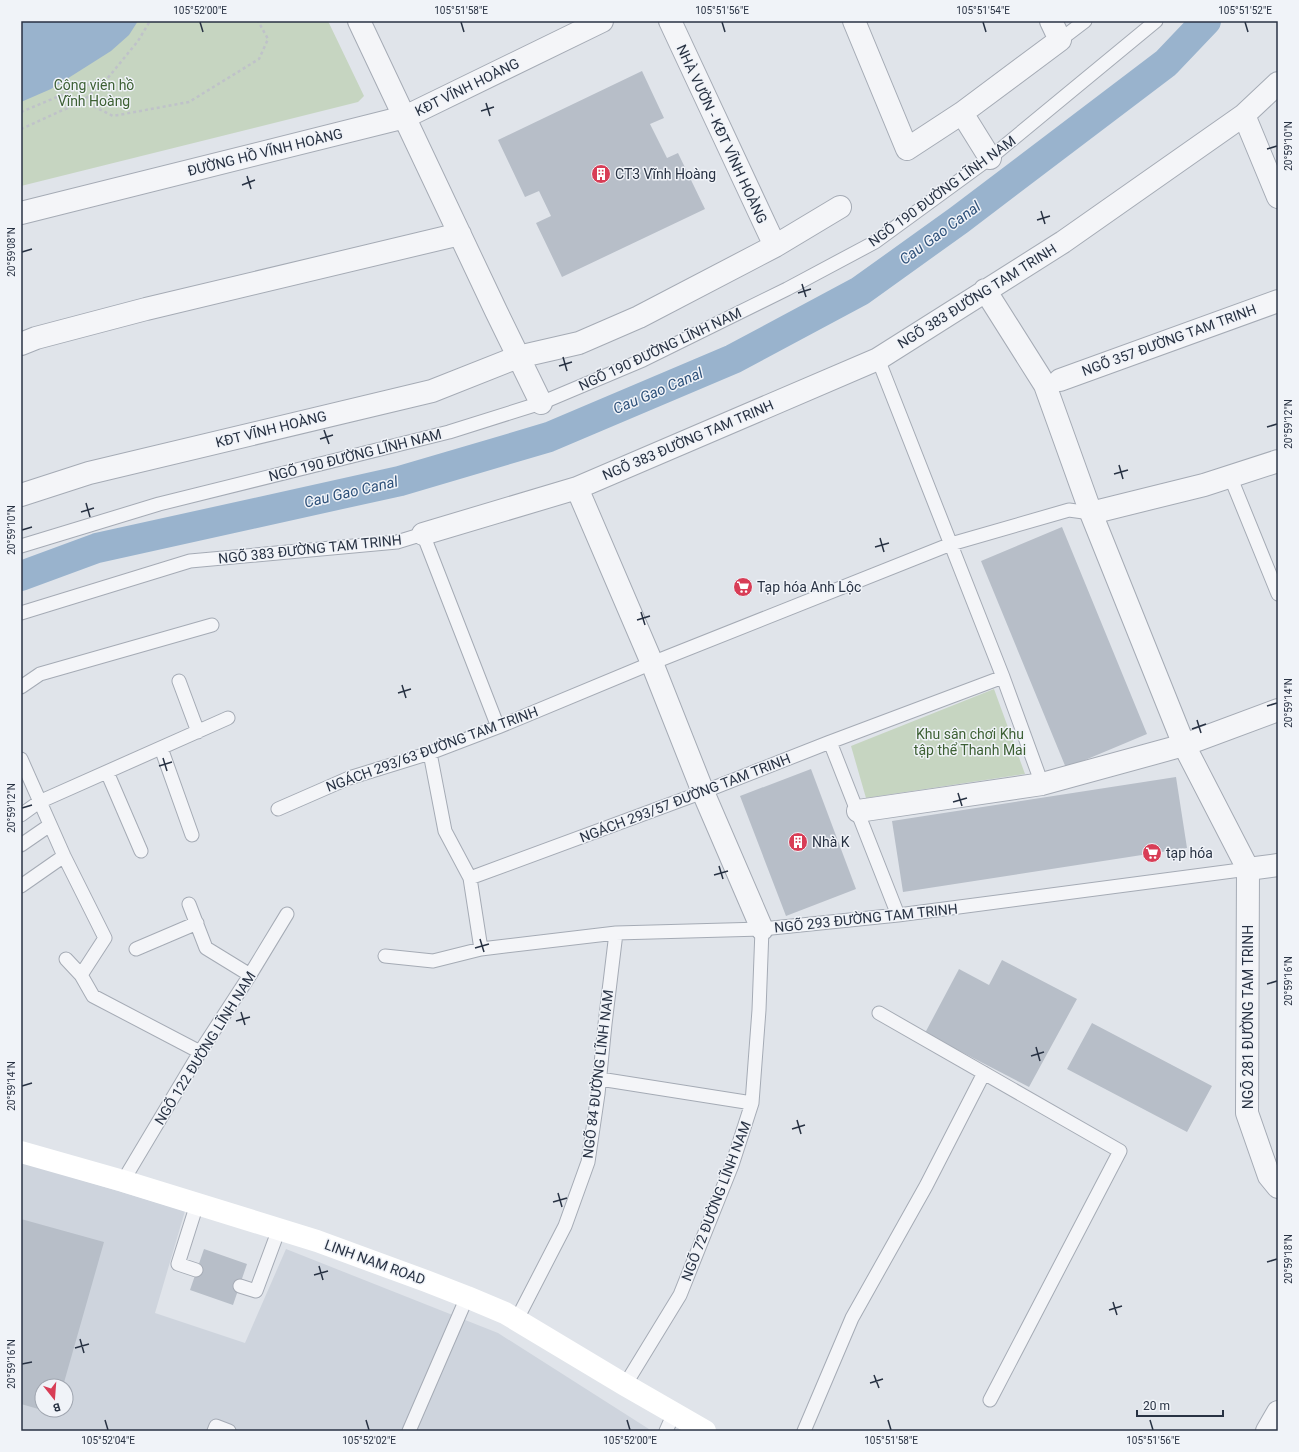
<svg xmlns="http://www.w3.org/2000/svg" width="1299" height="1452" font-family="Roboto,sans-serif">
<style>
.built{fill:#ced4dd;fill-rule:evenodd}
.green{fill:#c6d5c1}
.water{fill:#99b3cd}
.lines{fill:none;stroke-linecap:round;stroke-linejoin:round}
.canal{stroke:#99b3cd;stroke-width:30}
.building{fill:#b7bec8}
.service-casing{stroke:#a5abb5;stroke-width:15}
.minor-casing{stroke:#a5abb5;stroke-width:24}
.path{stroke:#bfc2c9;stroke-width:2.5;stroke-dasharray:3 3;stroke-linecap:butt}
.service{stroke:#f4f5f8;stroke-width:13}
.minor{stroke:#f4f5f8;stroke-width:22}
.secondary{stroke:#fff;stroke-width:22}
.ticks{fill:none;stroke:#283243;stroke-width:1.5}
.labels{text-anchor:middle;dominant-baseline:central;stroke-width:3;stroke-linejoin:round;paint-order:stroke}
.park-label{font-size:14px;fill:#3d6034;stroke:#f0f3f8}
.street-label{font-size:14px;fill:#283243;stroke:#f0f3f8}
.poi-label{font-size:14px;fill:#283243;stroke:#f0f3f8;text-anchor:start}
.water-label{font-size:15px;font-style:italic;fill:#2e517a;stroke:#f0f3f8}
.neatline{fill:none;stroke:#283243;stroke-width:1.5}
.ticks-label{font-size:10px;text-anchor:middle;fill:#283243}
</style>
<rect width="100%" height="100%" fill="#e0e4ea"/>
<path class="built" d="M21,1162L185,1211L155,1313L245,1343L286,1249L498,1333L652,1431H21ZM42,1386H66V1410H42Z"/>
<path class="green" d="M21,21H328L364,96L358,102L21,186Z
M994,689L1025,774L866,798L851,746Z"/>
<path class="water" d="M21,21H138L129,35L111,51L51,89L21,102Z"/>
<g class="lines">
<path class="canal" d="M21,576L97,548L400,481L549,437L733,359L860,291L959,220L1166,63L1206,21"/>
</g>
<path class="building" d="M642,71L664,118L650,124L667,158L678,153L705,209L562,277L536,223L551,216L539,191L525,197L498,140Z
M1062,527L1147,734L1066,768L981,561Z
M811,769L856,889L786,916L740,796Z
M1176,777L1187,848L903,892L892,821Z
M1002,960L1077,999L1029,1087L925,1033L959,969L989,985Z
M1092,1023L1212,1086L1187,1132L1067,1069Z
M21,1219L104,1242L63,1386H42V1410L21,1404Z
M204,1249L247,1264L233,1305L190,1290Z
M42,1410H56L55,1414Z"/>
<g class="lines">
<defs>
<path id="service" d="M1060,40L1085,21
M878,359L1003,677L1042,784
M1230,476L1278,594
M21,546L159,504L449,432L541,403L643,360L787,289L875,242L990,158L1156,21
M21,613L190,561L397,542L423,534L498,727
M179,681L198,732
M21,687L40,674L212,625
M830,742L1003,677
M161,748L192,835
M430,753L445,831L470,878L481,949L616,933L762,929L898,915L1248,869
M21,759L64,856L105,938L81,975L93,996L200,1052
M107,772L141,851
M278,809L349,778L430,753L498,727L652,663L951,544L1069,510L1091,513
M21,815L39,802L228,718
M21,845L50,825
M470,878L703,792L830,742L898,915
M21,886L64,856
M189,904L206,948L250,975
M136,949L197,923
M385,956L433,961L481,949
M66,959L81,975
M879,1013L1120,1151L990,1400
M600,1079L752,1103
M123,1181L200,1052L250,975L287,914
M196,1270L178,1264L197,1204
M240,1286L256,1291L279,1229
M516,1321L565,1226L588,1162L598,1094L605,1024L616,933
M625,1385L680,1295L732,1165L752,1103L759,1010L762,929
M214,1431L216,1426L229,1431
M409,1431L467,1297
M666,1431L674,1413
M804,1431L852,1318L926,1186L984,1073"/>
<path id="minor" d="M359,21L496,311L541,403
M670,21L775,246
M854,21L907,149L962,113L1060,40L1051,21
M962,113L990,158
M1244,115L1278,197
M21,213L405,117L602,21
M985,290L1045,385L1091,513L1184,745L1248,869L1247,1113L1269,1176L1278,1187
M21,344L36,338L146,309L460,234
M1060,380L1278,301
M577,488L652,663L703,792L762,929
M21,495L89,473L432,391L518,357L579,343L639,317L775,246L840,207
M1091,513L1204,485L1278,461
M423,534L577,488L878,359L1063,242L1244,115L1278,83
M858,811L1042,784L1184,745L1278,710
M1248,869L1278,865
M1267,1431L1278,1412"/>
</defs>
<use href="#service" class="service-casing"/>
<use href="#minor" class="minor-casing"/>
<path class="path" d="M83,101L113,116L189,102L259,59L268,39L258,21
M21,112L81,87L105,80
M21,129L83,101L107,79L138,41L150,21"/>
<use href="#service" class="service"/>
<use href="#minor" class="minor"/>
<path class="secondary" d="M21,1152L123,1181L317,1241L426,1281L467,1297L505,1313L625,1385L705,1431"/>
</g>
<path class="ticks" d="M200,22L203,32M461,22L464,32M722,22L725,32M983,22L986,32M1245,22L1248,32M486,103L490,116M481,111L494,107M1267,149L1277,146M247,176L251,189M242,185L255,180M1041,211L1045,224M1037,220L1050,216M22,252L32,249M802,284L806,297M798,293L811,289M563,357L567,371M559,366L572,362M1267,427L1277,424M324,430L329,444M320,439L333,435M1119,465L1123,479M1114,474L1128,470M86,503L90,517M81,512L94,508M22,530L32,527M880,538L884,552M875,547L889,543M641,612L645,625M637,620L650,616M402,685L406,698M398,693L411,689M1267,706L1277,703M1197,720L1201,733M1192,729L1206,724M163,758L167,771M159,766L172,762M958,793L962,806M953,802L967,798M22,808L32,805M719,866L723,879M714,875L728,871M480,939L484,952M475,948L489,944M1267,984L1277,981M241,1012L245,1025M236,1021L250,1017M1036,1047L1040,1061M1031,1056L1044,1052M22,1086L32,1083M797,1120L801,1134M792,1129L805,1125M558,1193L562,1207M553,1202L567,1198M1267,1262L1277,1259M319,1266L323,1280M314,1275L328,1271M1113,1302L1117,1315M1109,1310L1122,1306M80,1339L84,1353M75,1348L89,1344M22,1364L32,1362M874,1375L879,1388M870,1383L883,1379M105,1420L108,1430M366,1420L369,1430M627,1420L630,1430M888,1420L891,1430M1150,1420L1153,1430"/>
<defs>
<symbol id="building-disc" viewBox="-11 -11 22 22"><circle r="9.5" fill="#d83d56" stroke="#f0f3f8"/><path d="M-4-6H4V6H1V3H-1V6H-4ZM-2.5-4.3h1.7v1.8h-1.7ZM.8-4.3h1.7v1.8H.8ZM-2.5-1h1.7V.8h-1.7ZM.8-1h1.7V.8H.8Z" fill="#fff"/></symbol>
<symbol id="supermarket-disc" viewBox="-11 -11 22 22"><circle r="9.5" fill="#d83d56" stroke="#f0f3f8"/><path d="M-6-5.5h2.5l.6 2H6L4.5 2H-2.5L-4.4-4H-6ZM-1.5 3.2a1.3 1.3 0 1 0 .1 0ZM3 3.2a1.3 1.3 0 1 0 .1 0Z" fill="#fff"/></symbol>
</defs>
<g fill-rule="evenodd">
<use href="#building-disc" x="590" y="163" width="22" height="22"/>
<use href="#supermarket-disc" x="732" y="576" width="22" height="22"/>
<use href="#building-disc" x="787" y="831" width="22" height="22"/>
<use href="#supermarket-disc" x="1141" y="842" width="22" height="22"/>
</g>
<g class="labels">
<g class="park-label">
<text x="94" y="85">Công viên hồ<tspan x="94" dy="16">Vĩnh Hoàng</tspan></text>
<text x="970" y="734">Khu sân chơi Khu<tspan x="970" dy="16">tập thể Thanh Mai</tspan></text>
</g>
<g class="street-label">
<text transform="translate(467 87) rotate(-26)">KĐT VĨNH HOÀNG</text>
<text transform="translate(722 134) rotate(65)">NHÀ VƯỜN - KĐT VĨNH HOÀNG</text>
<text transform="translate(265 152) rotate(-14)">ĐƯỜNG HỒ VĨNH HOÀNG</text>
<text transform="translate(942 191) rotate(-36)">NGÕ 190 ĐƯỜNG LĨNH NAM</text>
<text transform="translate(977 296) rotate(-32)">NGÕ 383 ĐƯỜNG TAM TRINH</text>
<text transform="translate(1169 340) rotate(-20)">NGÕ 357 ĐƯỜNG TAM TRINH</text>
<text transform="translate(660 349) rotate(-25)">NGÕ 190 ĐƯỜNG LĨNH NAM</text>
<text transform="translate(271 429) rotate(-14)">KĐT VĨNH HOÀNG</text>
<text transform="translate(688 440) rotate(-23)">NGÕ 383 ĐƯỜNG TAM TRINH</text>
<text transform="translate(355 455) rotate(-14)">NGÕ 190 ĐƯỜNG LĨNH NAM</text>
<text transform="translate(310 549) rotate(-6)">NGÕ 383 ĐƯỜNG TAM TRINH</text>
<text transform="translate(432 749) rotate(-20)">NGÁCH 293/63 ĐƯỜNG TAM TRINH</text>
<text transform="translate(685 798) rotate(-21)">NGÁCH 293/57 ĐƯỜNG TAM TRINH</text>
<text transform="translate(866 918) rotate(-6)">NGÕ 293 ĐƯỜNG TAM TRINH</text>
<text transform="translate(1248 1017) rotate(-90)">NGÕ 281 ĐƯỜNG TAM TRINH</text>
<text transform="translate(205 1048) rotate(-58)">NGÕ 122 ĐƯỜNG LĨNH NAM</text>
<text transform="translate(598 1074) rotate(-83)">NGÕ 84 ĐƯỜNG LĨNH NAM</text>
<text transform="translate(716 1201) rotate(-69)">NGÕ 72 ĐƯỜNG LĨNH NAM</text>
<text transform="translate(375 1262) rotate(20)">LINH NAM ROAD</text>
</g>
<g class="poi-label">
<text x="615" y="174">CT3 Vĩnh Hoàng</text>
<text x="757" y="587">Tạp hóa Anh Lộc</text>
<text x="812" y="842">Nhà K</text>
<text x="1166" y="853">tạp hóa</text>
</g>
<g class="water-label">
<text transform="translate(940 233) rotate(-36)">Cau Gao Canal</text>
<text transform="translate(658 391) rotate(-23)">Cau Gao Canal</text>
<text transform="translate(351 492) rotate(-13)">Cau Gao Canal</text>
</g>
</g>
<rect width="1299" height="1452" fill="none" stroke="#f0f3f8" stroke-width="44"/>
<g transform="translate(54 1398) rotate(163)"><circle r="19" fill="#f0f3f8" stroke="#a0a6b0"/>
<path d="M0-3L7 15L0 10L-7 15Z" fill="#d83d56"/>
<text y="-6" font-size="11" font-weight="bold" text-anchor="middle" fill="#283243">B</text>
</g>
<path d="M1137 1410v6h86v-6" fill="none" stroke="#283243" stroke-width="2"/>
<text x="1143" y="1410" font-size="12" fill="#283243" stroke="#f0f3f8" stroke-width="3" paint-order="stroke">20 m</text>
<rect x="22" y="22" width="1255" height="1408" class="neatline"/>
<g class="ticks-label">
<text x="200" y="14">105°52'00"E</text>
<text x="461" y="14">105°51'58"E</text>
<text x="722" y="14">105°51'56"E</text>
<text x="983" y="14">105°51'54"E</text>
<text x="1245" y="14">105°51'52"E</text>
<text transform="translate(1288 146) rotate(-90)" y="4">20°59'10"N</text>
<text transform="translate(11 252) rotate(-90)" y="4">20°59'08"N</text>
<text transform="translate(1288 424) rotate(-90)" y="4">20°59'12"N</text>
<text transform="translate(11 530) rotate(-90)" y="4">20°59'10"N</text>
<text transform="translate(1288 703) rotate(-90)" y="4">20°59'14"N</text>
<text transform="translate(11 808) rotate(-90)" y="4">20°59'12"N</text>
<text transform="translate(1288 981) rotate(-90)" y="4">20°59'16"N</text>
<text transform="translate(11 1086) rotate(-90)" y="4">20°59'14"N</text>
<text transform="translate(1288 1259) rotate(-90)" y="4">20°59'18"N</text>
<text transform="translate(11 1364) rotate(-90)" y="4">20°59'16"N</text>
<text x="108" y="1444">105°52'04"E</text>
<text x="369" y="1444">105°52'02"E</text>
<text x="630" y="1444">105°52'00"E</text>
<text x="891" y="1444">105°51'58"E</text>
<text x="1153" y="1444">105°51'56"E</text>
</g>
</svg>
